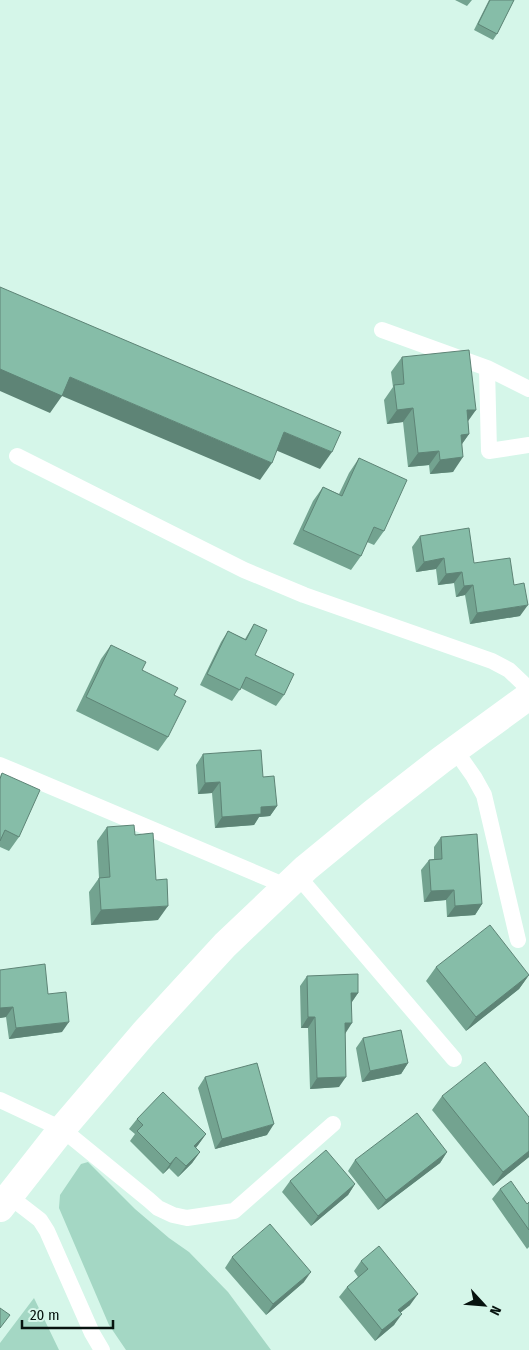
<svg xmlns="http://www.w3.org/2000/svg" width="529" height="1350" font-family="'Fira Sans Condensed',sans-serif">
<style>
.green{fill:#a4d7c4}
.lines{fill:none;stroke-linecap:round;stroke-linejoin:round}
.service{stroke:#fff;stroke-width:16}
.tertiary{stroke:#fff;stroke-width:28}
.wall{fill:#73a390}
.shaded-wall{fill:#5e8476}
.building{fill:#86bda8;stroke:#5e8476}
</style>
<rect width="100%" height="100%" fill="#d5f6e9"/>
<path class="green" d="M88,1162L135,1209L169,1238L189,1252L228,1292L271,1350H126L109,1325L59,1208L60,1195L81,1164Z
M34,1298L59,1350H0V1343Z"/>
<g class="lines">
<path class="service" d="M382,330L487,368L529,389
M487,368L489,451L529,445
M17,456L244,570L304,595L492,661L509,670L529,689
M455,750L474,777L484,795L518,940
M0,765L286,886
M297,875L454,1059
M0,1100L62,1129L149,1200L158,1208L173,1215L187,1218L234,1211L333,1124
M9,1196L40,1220L47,1231L92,1333L102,1350"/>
<path class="tertiary" d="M0,1208L62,1129L144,1033L225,945L306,868L373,813L441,760L529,696"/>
</g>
<path class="wall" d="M455,0H472L467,6Z
M489,0H514L497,34L493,40L474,30Z
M402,357L468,421L469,434L462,444L453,472L430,474L429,465L408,467L403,422L387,424L384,400L393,387L391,372Z
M359,458L384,531L374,545L367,542L361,556L351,570L293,544L313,501L323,487L339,494L349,473Z
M420,536L474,563L514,585L520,616L470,624L465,595L456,597L454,583L438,585L436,569L416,572L412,547Z
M254,624L255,655L284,695L276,706L241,688L232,701L200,685L221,642L228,631L245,639Z
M111,645L174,695L168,737L158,751L76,711L101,659Z
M203,754L263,777L277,806L270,816L259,817L254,825L215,828L212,793L198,794L196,765Z
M2,773L19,837L9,851L0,847V777Z
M107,827L135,835L158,920L91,925L89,892L99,878L97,841Z
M441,837L482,904L475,915L447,917L446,900L424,902L421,870L429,860L434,859V847Z
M436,967L529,975L519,989L466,1031L426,981Z
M0,970L48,994L62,1032L9,1039L6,1017L0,1018Z
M307,976L358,993L352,1002L345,1034L339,1087L310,1089L308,1028H301L300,986Z
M363,1038L408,1063L401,1074L362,1082L356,1048Z
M205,1077L267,1135L215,1149L198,1088Z
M442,1096L529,1117V1157L493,1186L432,1110Z
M137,1119L206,1134L196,1148L200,1152L192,1163L178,1177L169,1168L163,1174L130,1141L135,1134L129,1129Z
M447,1152L440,1163L378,1210L348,1171L355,1160Z
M290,1181L355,1184L348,1195L311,1226L282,1192Z
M500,1189L527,1204L529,1202V1247L527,1249L492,1199Z
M232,1257L304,1282L266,1315L225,1268Z
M361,1261L410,1305L400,1313L394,1325L375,1341L339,1297L347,1287L358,1277L354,1271Z"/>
<path class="shaded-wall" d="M0,369L70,377L272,463L260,480L62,396L50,413L0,391Z
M413,408L403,422L387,424L397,410Z
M467,410H476L466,424Z
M284,432L332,452L320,469L273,449Z
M469,434L459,448L461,435Z
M439,451L429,465L408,467L418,453Z
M463,457L453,472L430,474L440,460Z
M444,558L436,569L416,572L424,562Z
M462,572L454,583L438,585L446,574Z
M473,585L465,595L456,597L464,586Z
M528,605L520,616L470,624L477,613Z
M220,782L212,793L198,794L205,783Z
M277,806L270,816L259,817L254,825L215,828L222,817L261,807Z
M454,890L446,900L424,902L431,891Z
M482,904L475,915L447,917L455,906Z
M168,906L158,920L91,925L101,910Z
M529,975L519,989L466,1031L476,1017Z
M351,993H358L351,1003Z
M13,1007L6,1017L0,1018V1008Z
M308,1017H315L308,1028H301Z
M69,1022L62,1032L9,1039L16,1028Z
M345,1023H352L345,1034Z
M408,1063L401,1074L362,1082L370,1071Z
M346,1077L339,1087L310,1089L317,1078Z
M274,1124L267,1135L215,1149L222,1139Z
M206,1134L198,1145L187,1157L194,1146Z
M529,1151V1157L493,1186L503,1172Z
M200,1152L192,1163L178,1177L186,1166Z
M447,1152L440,1163L378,1210L386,1200Z
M176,1157L169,1168L163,1174L170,1164Z
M355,1184L348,1195L311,1226L318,1216Z
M311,1272L304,1282L266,1315L273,1304Z
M418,1294L410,1305L391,1320L398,1310Z
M402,1314L394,1325L375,1341L382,1330Z"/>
<path class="building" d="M490,0H514L497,34L478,24Z
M0,287L341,432L332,452L284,432L272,463L70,377L62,396L0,369Z
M469,350L476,410H467L469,434L461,435L463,457L440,460L439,451L418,453L413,408L397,410L394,385L404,384L402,357Z
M359,458L407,480L384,531L374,527L361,556L303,530L323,487L342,496Z
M469,528L474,563L510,558L514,585L524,583L528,605L477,613L473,585L464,586L462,572L446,574L444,558L424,562L420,536Z
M254,624L267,630L255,655L294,674L284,695L246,677L240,690L207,674L228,631L246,640Z
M111,645L146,662L142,670L178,688L174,695L186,701L168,737L86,697Z
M261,750L263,777L274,776L277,806L261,807V814L222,817L220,782L205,783L203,754Z
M2,773L40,790L19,837L5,830L0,841V779Z
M134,825L135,835L153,833L156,880L167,879L168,906L101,910L99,878L110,877L107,827Z
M477,834L482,904L455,906L454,890L431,891L429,860L442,859L441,837Z
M490,925L529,975L476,1017L436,967Z
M45,964L48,994L66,992L69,1022L16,1028L13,1007L0,1008V970Z
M358,974V993H351L352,1023H345L346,1077L317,1078L315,1017H308L307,976Z
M401,1030L408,1063L370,1071L363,1038Z
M485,1062L529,1117V1151L503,1172L442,1096Z
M257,1063L274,1124L222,1139L205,1077Z
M163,1092L206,1134L194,1146L200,1152L186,1166L176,1157L170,1164L137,1131L143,1125L137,1119Z
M417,1113L447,1152L386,1200L355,1160Z
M326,1150L355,1184L318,1216L290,1181Z
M511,1181L527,1204L529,1202V1230L500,1189Z
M270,1224L311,1272L273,1304L232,1257Z
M379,1246L418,1294L398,1310L402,1314L382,1330L347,1287L368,1269L361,1261Z
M0,1308L10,1315L0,1328Z"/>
<g transform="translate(484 1305) rotate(116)" stroke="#d5f6e9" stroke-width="4" paint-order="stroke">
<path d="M0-4L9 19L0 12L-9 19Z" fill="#07130f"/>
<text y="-8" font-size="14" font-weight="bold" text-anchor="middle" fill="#07130f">N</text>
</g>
<path d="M22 1320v8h91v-8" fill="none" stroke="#07130f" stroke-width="2.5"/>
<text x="30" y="1320" font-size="15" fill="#07130f" stroke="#d5f6e9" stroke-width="4" paint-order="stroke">20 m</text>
</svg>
